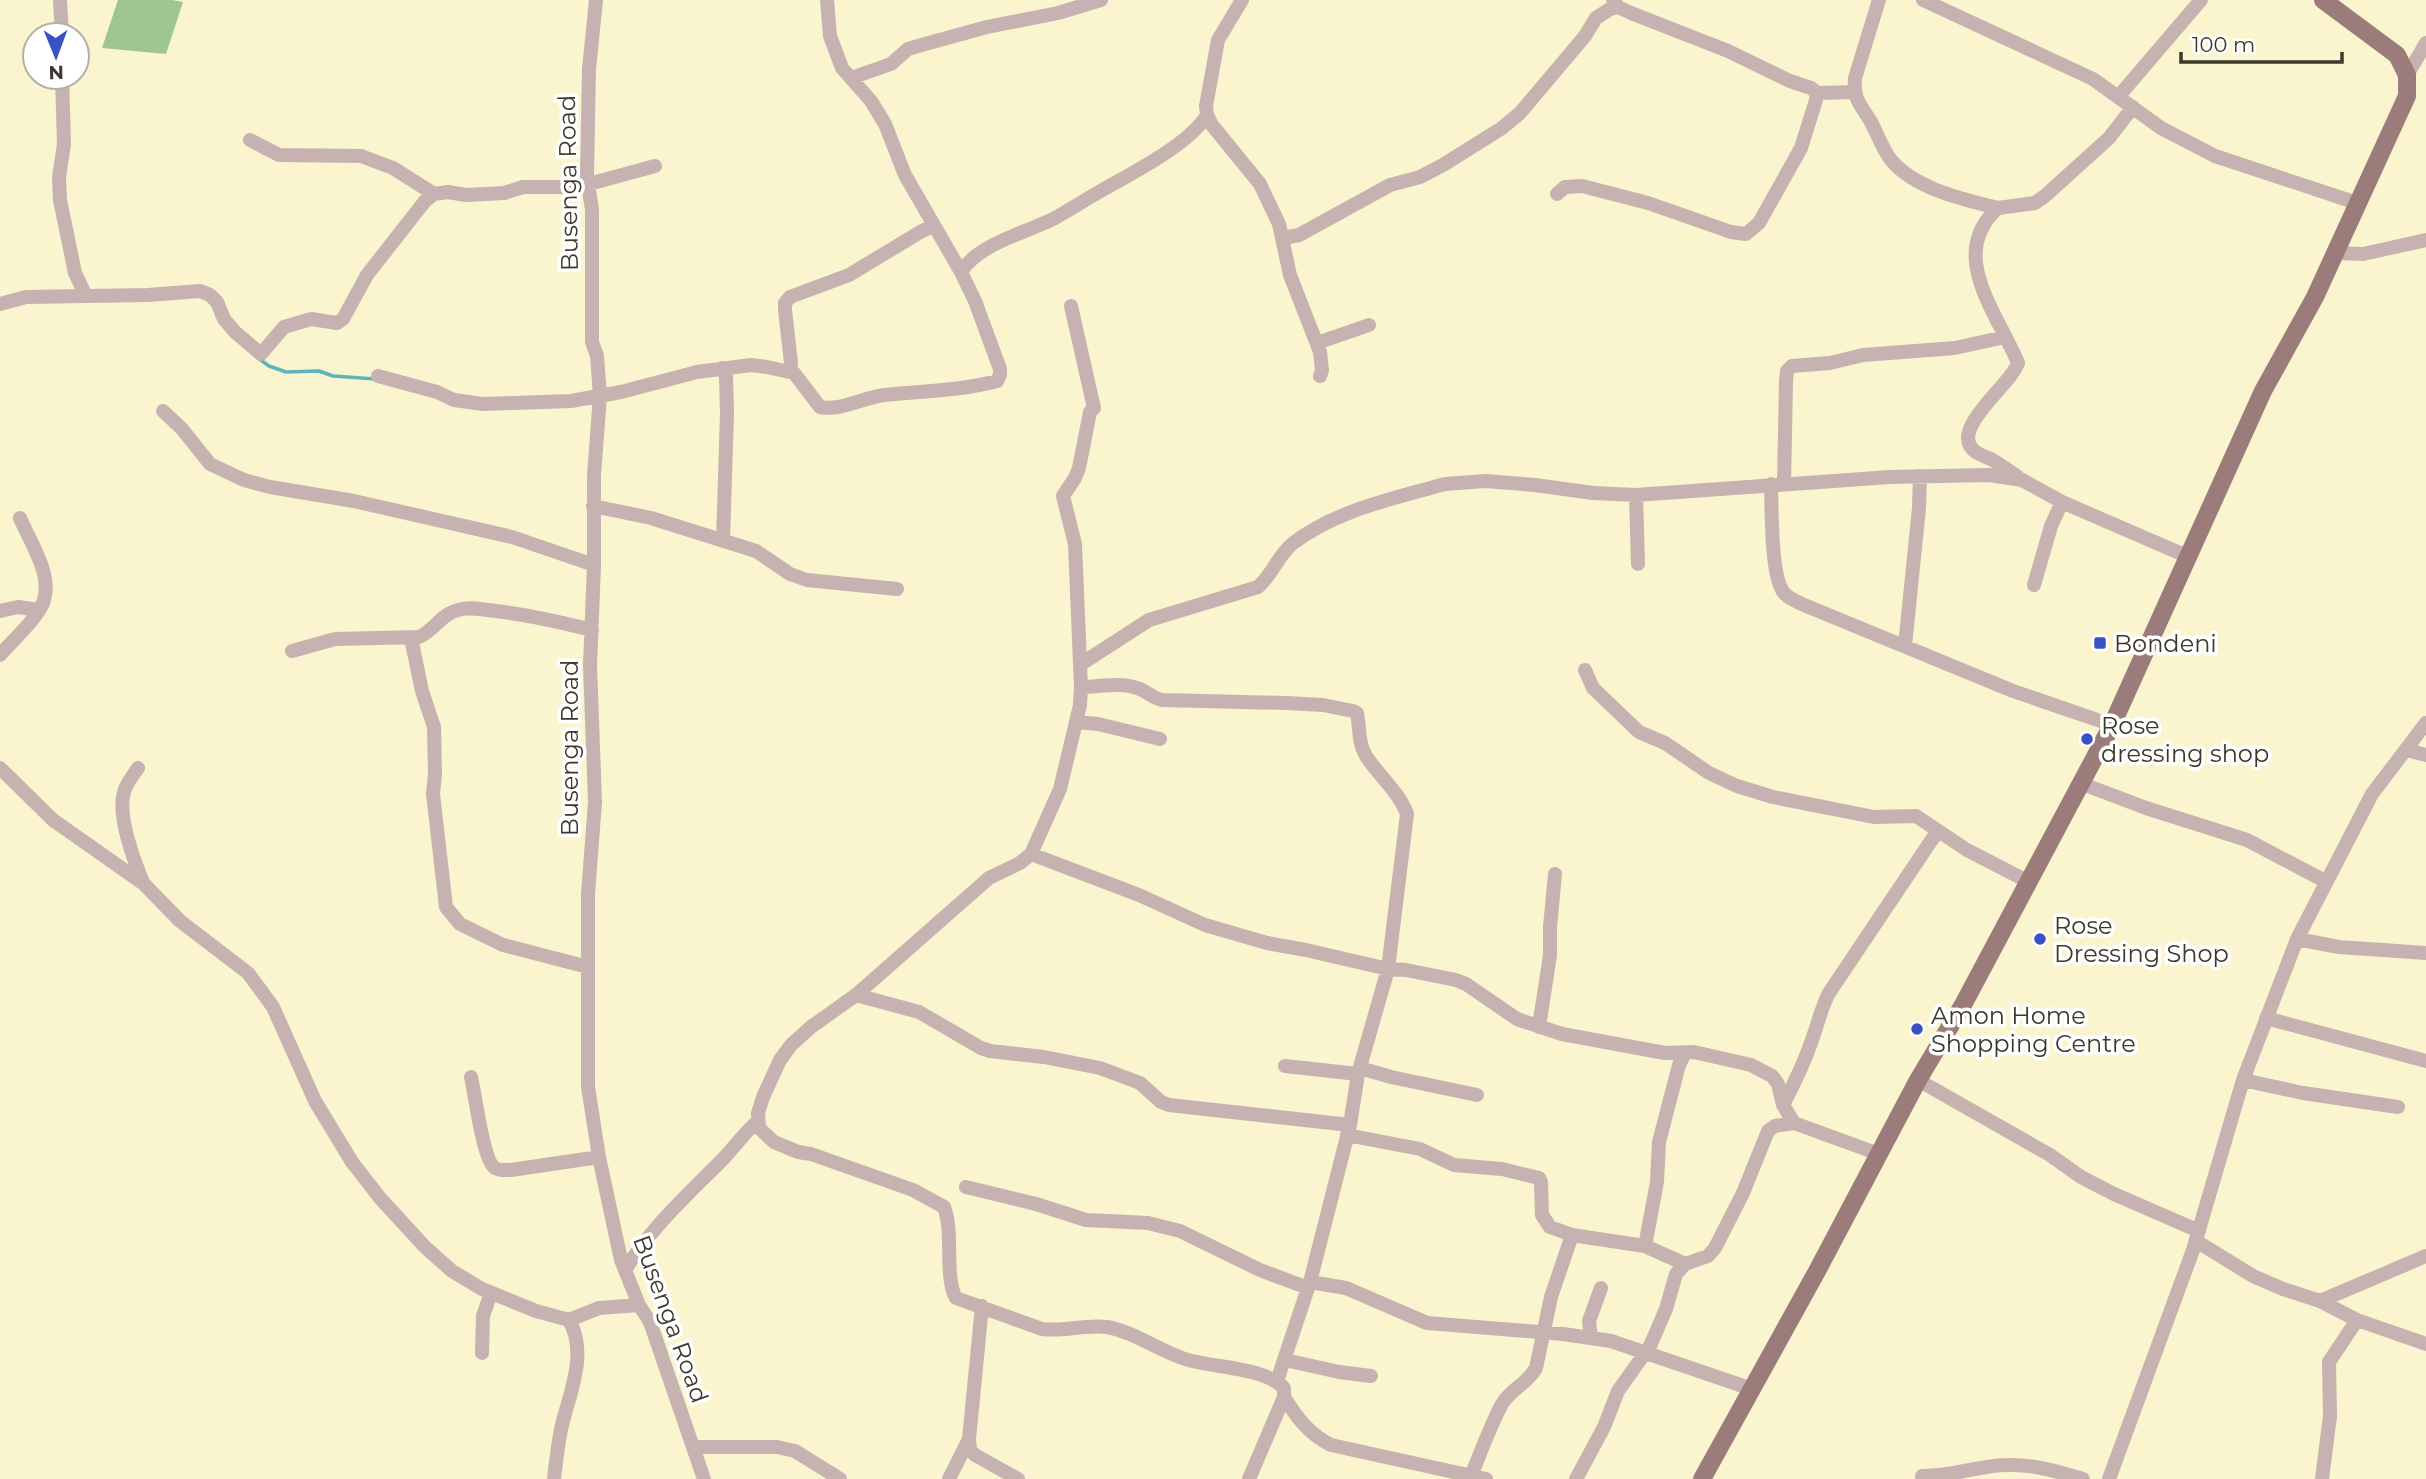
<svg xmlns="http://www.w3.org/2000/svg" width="2426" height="1479" font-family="Montserrat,sans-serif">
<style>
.forest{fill:#9fc591}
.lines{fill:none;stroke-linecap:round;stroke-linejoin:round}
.stream{stroke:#5fb3bb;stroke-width:3.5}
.minor{stroke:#c5b2b1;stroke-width:14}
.major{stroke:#9c7c7b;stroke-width:18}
.poi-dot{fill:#3851c3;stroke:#fff;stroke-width:2.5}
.labels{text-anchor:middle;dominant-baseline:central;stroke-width:7;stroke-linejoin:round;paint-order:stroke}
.street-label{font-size:24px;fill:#3c392b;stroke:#fff}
.poi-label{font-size:24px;fill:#3c392b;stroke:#fff;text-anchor:start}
</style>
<rect width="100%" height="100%" fill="#faf4cf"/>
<path class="forest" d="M118,0H172L183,2L166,54L102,48Z"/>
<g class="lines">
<path class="stream" d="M258,358L269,366L286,372L319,371L333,376L375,379"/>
<path class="minor" d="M60,0L62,35
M596,0L589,69L587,176L592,210V342L597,356L600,396L594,475V565L590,665L595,802L588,894V1087L599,1157L621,1260L639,1305L650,1322L704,1479
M1242,0L1218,40L1206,106L1207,115L1212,125L1260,184L1279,224L1290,275L1320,352L1322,370L1320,376
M1879,0L1855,78C1853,101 1861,104 1871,122C1878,135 1882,148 1891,160C1915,189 1963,199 1998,208
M1923,0L2093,79L2161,128L2215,156L2357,203
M2407,75L2426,43
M62,77L64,144L59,177L60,200L75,273L86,296
M851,78L891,64L908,49L925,44L987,27L1058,13L1101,0
M1817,93L1854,92
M2118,97L2201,0
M250,140L279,155L361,156L393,168L434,194
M1557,194L1565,187L1582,186L1648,203L1731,232L1746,234L1759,223L1801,148L1816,100L1817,93L1811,88L1790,81L1728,51L1631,13L1618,7L1613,0
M1283,238L1299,235L1390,185L1420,177L1443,165L1502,128L1520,113L1585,36L1596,18L1610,9L1618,7
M2336,253L2363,254L2426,240
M961,272C978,244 1025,233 1053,219C1068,211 1083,201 1099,192C1130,174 1189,145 1207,115
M0,304L26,297L148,295L200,291L210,295L217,302L224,319L235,332L261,354L284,327L311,319L337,323L343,319L367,275L425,201L434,194L448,192L466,195L504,193L523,187H578L655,166
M1071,306L1094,408L1090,412L1079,468L1075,478L1063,496L1075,544L1081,687L1080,705L1060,789L1031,854L1020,863L989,878L856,995L811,1027L791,1045L780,1060L763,1097L758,1113L759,1128L774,1142L798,1152L811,1154L913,1190L944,1207C954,1232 944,1278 956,1298L1042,1329C1064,1332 1085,1324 1107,1327C1134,1332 1156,1349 1182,1358C1209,1368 1263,1366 1284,1388V1397L1249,1479
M1317,343L1369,325
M722,368L726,376L727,413L723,541
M789,371L791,363L785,310V303L790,297L849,275L922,231L934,226
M378,376L437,392L454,400L483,404L571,401L621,392L697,372L751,365L767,367L794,373L820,407C842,411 862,398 884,395C921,391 960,391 997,381L1000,375V369L975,301L961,272L905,175L885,124L871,101L842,68L830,36L827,0
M163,411L182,429L210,464L244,480L270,487L354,501L512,537L594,565
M2018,477C2009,471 2000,464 1991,459C1986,457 1980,455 1976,452C1946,431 2011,385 2018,363C1998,314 1946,254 1998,208L2035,203L2046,195L2109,138L2133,107
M1784,483L1786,381L1787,371L1792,366L1830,363L1863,355L1955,348L2005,337
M1771,484C1772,506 1770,579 1785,594C1790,599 1798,602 1804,605L2013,691L2112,725
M1636,495L1638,564
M593,506L651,518L756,551L790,574L807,580L897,589
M2034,585L2051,526L2062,502
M0,611L18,607L39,610
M411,638L422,691L434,727L435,774L433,794L446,907L460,924L503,945L588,967
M1905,646L1919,508L1920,476
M292,651L335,639L419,637C434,631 441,614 458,610C470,606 484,610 496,611C529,615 560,622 592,630
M0,655C12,641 40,616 44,600C52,573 30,542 20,518
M1081,664L1149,620L1258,587C1272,575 1278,556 1292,544C1336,510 1392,499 1445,484L1486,481L1535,485L1593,493L1636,495L1890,477L1989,475L2022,480L2062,502L2189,557
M1585,670L1593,688L1639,732L1665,743L1709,773L1737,786L1773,797L1874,817L1916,816L1967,850L2029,882
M1081,687C1099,687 1120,682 1137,688C1147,691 1152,698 1162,700L1286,703L1323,705L1353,711L1357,713C1360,728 1358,743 1366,756C1379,776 1399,792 1407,814L1388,969L1358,1074L1350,1125L1310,1282L1277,1381
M1077,722L1098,724L1160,739
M2406,750L2426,755
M0,768L53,820L144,884L180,921L248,973L273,1007L315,1101L352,1162L380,1198L425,1247L452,1271L482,1289L536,1311L569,1320C588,1353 570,1392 562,1425C558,1443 556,1461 554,1479
M138,768C133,775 126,784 124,792C117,815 134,861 143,882
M2080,783L2146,808L2247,840L2325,881
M1031,854L1139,895L1205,925L1267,943L1306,950L1388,969L1406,970L1456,980L1466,984L1517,1019L1562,1034L1665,1053L1694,1052L1751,1065L1772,1076L1778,1084L1783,1105L1794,1123
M2297,939L2339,947L2426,953
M856,995L919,1012L981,1048L990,1051L1044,1057L1100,1068L1140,1083L1161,1102L1169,1105L1350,1125
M2266,1018L2426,1061
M1539,1027L1550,955V927L1555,874
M1285,1066L1358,1074
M1360,1068L1391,1077L1477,1095
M471,1077C475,1093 483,1161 495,1168C500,1171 506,1170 511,1170L599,1157
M1918,1080L2050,1155L2081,1177L2114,1194L2199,1231
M2243,1080L2303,1093L2398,1107
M1783,1105C1795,1082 1806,1059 1814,1034C1819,1020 1822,1006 1829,993L1937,832
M1347,1135L1420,1149L1454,1165L1502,1169L1539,1178L1541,1182L1542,1215L1550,1227L1572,1235L1645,1246L1685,1264
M966,1187L1036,1204L1086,1220L1148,1223L1180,1231L1260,1270L1308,1288
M2196,1241L2253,1276L2283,1289L2320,1301L2357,1320L2426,1344
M1645,1246L1657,1182L1659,1142L1679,1065L1685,1053
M625,1270C650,1229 686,1196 720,1162C734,1148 742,1135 757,1122
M1310,1282L1346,1288L1427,1323L1563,1334L1611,1341L1752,1389
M2320,1301L2426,1256
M982,1306L969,1439L970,1450L975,1455L1018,1479
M569,1320L599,1308L639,1305
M1591,1338L1589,1321L1601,1288
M482,1353L483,1316L491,1293
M1285,1360L1339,1372L1371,1376
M1284,1397C1297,1418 1309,1434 1331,1445L1486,1479
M694,1447H777L795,1451L840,1479
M1471,1476C1481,1452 1490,1426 1502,1404C1511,1389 1529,1382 1536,1368L1551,1297L1572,1235
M1922,1476C1952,1477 1979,1465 2008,1465C2033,1464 2059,1472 2083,1479
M949,1479L969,1439
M1576,1479L1604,1427L1618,1391L1650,1346L1666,1309L1676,1274L1685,1264L1708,1256L1715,1248L1743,1193L1768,1131L1775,1126L1794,1123L1879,1154
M2109,1479L2193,1250L2243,1080L2297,939L2372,794L2426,723
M2322,1479L2330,1416L2329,1362L2357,1320"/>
<path class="major" d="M1702,1479L1816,1273L1918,1080L1964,1003L2112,725L2263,391L2315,297L2407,96V75L2397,55L2323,0"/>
</g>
<g class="poi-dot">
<rect x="2093" y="636" width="14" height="14" rx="3.5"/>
<circle cx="2087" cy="739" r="7"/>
<circle cx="2040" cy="939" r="7"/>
<circle cx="1917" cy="1029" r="7"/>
</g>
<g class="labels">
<g class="street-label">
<text transform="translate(568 183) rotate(-91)">Busenga Road</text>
<text transform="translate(569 748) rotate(-90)">Busenga Road</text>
<text transform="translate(671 1319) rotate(70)">Busenga Road</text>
</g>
<g class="poi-label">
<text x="2114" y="643">Bondeni</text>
<text x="2101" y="725">Rose<tspan x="2101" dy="28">dressing shop</tspan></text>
<text x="2054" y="925">Rose<tspan x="2054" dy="28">Dressing Shop</tspan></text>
<text x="1931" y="1015">Amon Home<tspan x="1931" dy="28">Shopping Centre</tspan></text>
</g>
</g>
<g transform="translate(56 56) rotate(179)"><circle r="33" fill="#ffffff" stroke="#b1b0aa" stroke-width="2"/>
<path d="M0-5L12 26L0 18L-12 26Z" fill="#3851c3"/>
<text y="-10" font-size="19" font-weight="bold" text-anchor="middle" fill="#3c392b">N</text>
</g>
<path d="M2181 52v10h161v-10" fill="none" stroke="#3c392b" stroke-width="3.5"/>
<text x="2192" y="52" font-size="21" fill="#3c392b" stroke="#ffffff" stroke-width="5" paint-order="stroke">100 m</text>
</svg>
